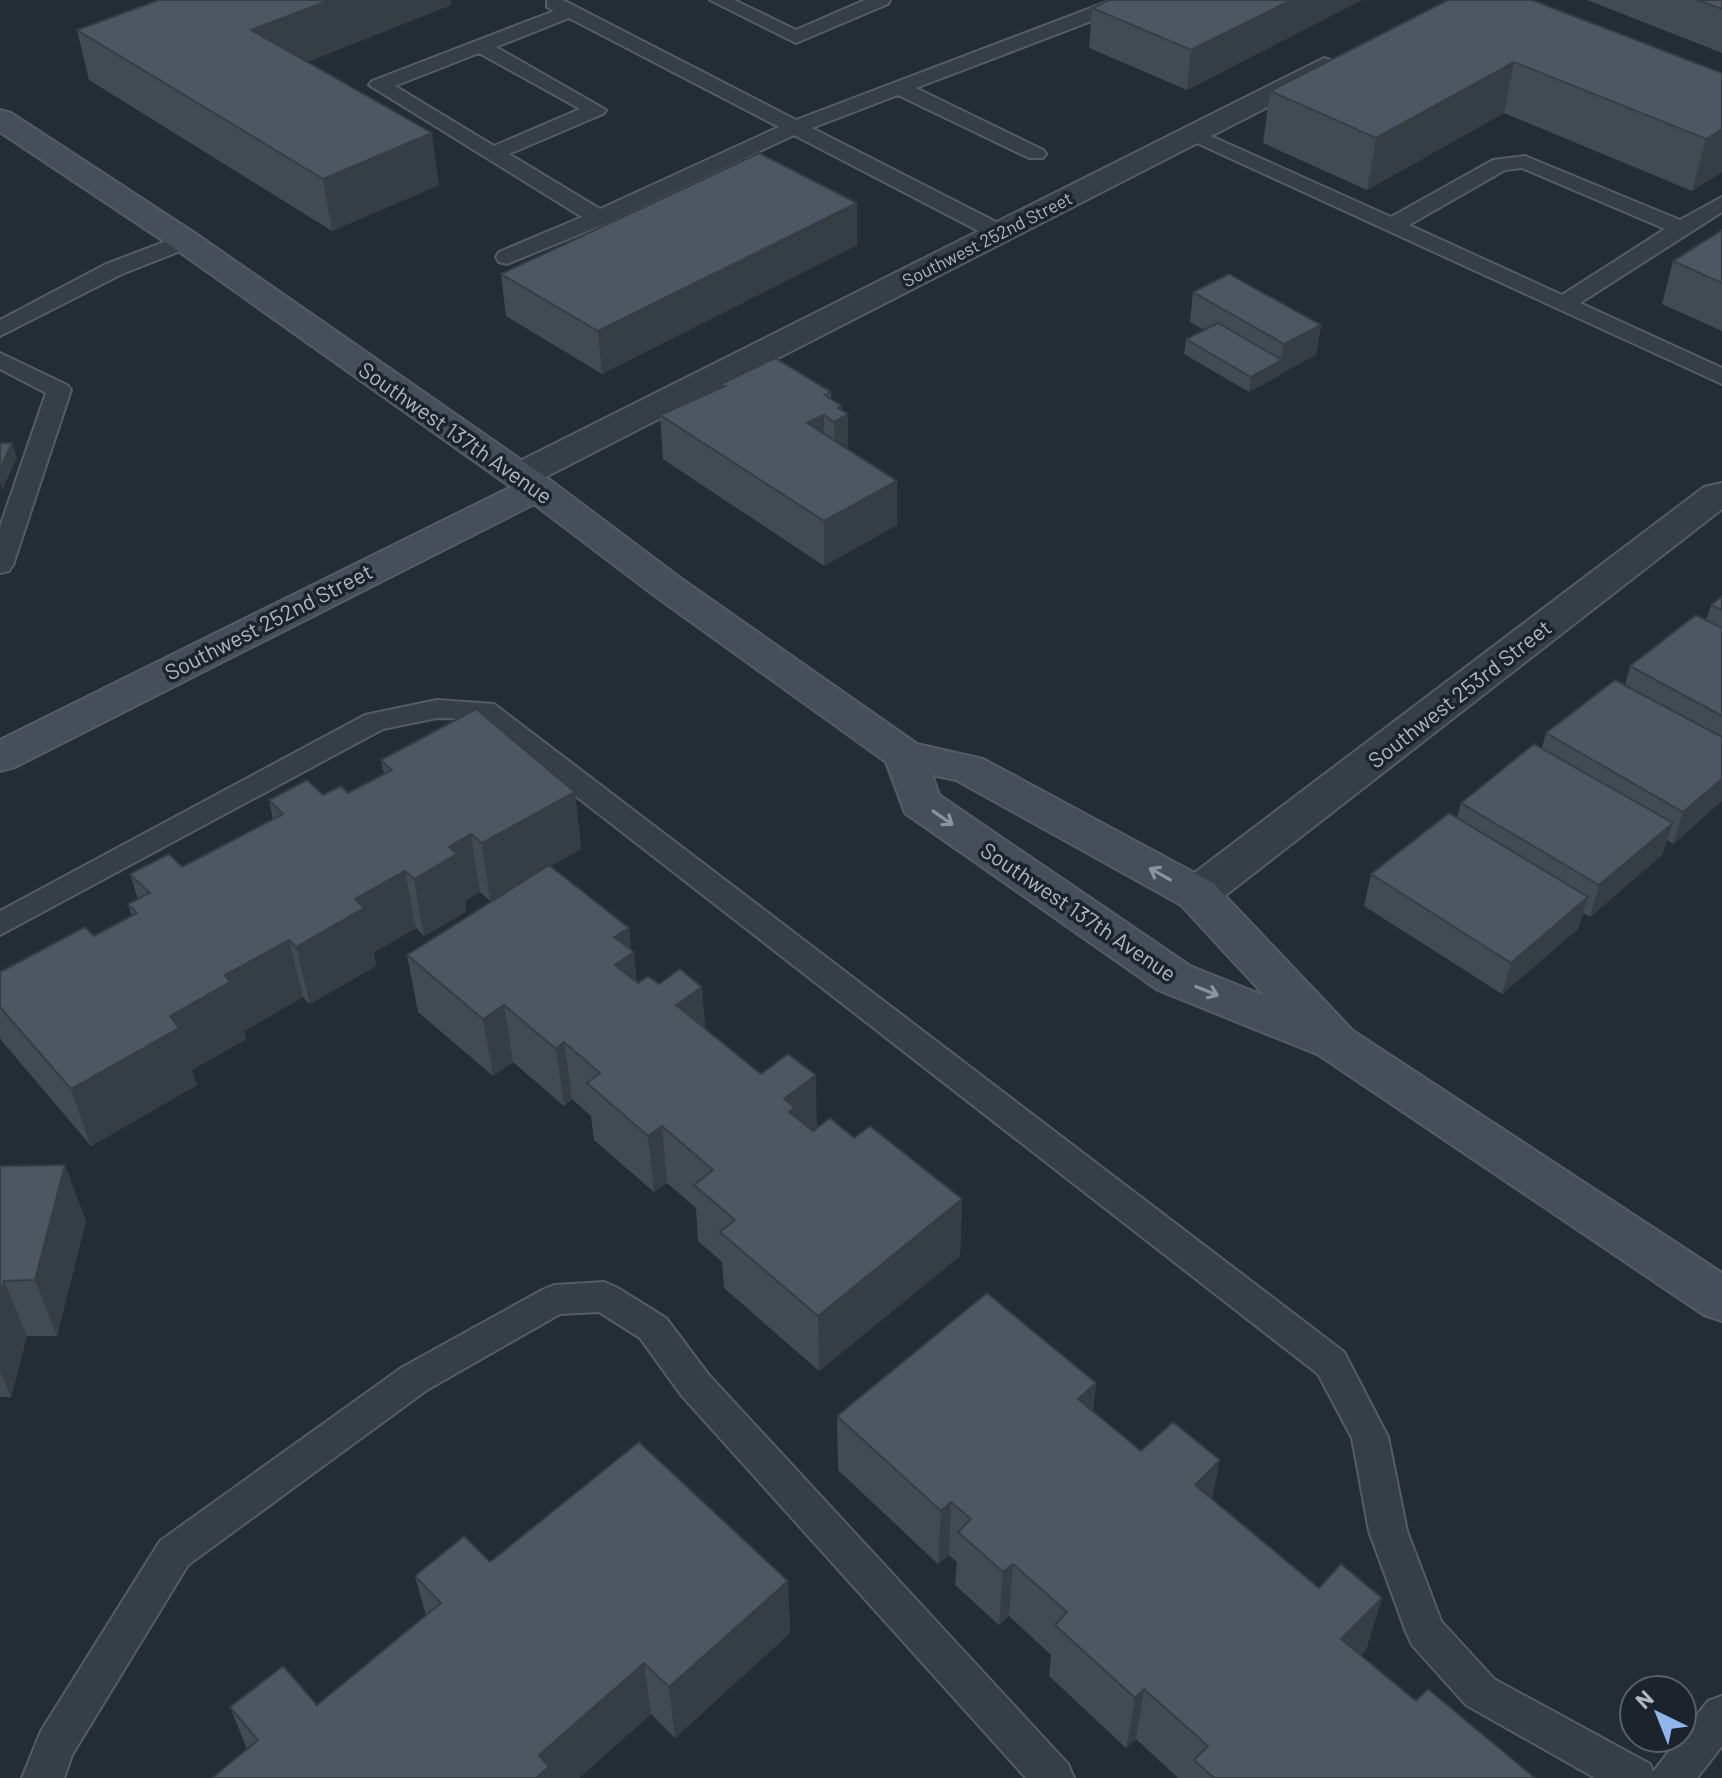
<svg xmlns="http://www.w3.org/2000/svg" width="1722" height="1778" font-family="Barlow,sans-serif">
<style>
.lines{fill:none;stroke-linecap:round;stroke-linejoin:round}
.lane-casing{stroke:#545c65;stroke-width:4}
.street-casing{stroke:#545c65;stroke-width:4}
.secondary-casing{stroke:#545c65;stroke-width:4}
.lane{fill:#363e47;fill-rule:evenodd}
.street{fill:#363e47;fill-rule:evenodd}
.secondary{fill:#454e59;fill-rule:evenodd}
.wall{fill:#414b54}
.shaded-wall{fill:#353d45}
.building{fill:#4c5762;stroke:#353d45;stroke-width:2}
.oneway{stroke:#8b949e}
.labels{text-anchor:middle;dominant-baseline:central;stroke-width:7;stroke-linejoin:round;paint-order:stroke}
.far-street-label{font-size:18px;fill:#b1b9c3;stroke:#1c232c}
.street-label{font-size:22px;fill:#b1b9c3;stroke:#1c232c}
</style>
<rect width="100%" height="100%" fill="#232d36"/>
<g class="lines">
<defs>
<path id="lane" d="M547,0H563L796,120L1112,0H1138L1136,4L916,88L1043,150L1046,154L1043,158H1029L898,95L812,128L1008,228L1011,233L1008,238H992L794,135L607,223L507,264L499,262L496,257L499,252L582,217L369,85L372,81L554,11L547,7ZM569,18L779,127L600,209L509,154L603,114L606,110L496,47ZM479,53L580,109L494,146L395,86Z
M710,0H734L796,30L865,0H890L888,4L796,43Z
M1193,128L1391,217L1493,160L1525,156L1680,220L1722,197V212L1580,303L1722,368V384L1186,138L1183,134L1186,130ZM1522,168L1665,229L1562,295L1409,225L1505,170Z
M185,234L196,241L193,246L122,274L0,336V320L106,264Z
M0,353L67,385L71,390L13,565L9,571L0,573V527L46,393L0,369Z
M437,700L494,704L1344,1352L1388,1437L1407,1531L1441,1621L1494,1679L1650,1764L1653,1772L1708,1701L1722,1696V1746L1697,1778H1595L1466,1705L1412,1645L1406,1632L1369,1531L1352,1438L1318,1374L477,719L437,718L383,729L0,935V911L365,715Z
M604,1282L616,1287L666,1318L708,1374L1068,1764L1074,1778H1026L682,1396L640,1338L599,1312L560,1314L427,1390L188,1565L72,1755L64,1778H22L41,1731L160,1541L401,1368L542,1290L554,1285Z"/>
<path id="street" d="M1324,58L1334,61L1338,67L1334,73L532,484L519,487L506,484L501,476L506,468Z
M1722,483V509L1213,905L1197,910L1181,905L1175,894L1181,883L1704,487Z"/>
<path id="secondary" d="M0,110L11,113L196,234L550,480L683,580L917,744L983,759L1213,883L1353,1031L1722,1273V1321L1704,1315L1319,1055L1158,990L905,813L886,762L655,596L534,504L15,767L0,771V740L511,487L174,248L0,132ZM932,775L956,780L1181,905L1265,996L1190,966L939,795Z"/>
</defs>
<use href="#lane" class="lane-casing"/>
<use href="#street" class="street-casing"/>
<use href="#secondary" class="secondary-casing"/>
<use href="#lane" class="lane"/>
<use href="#street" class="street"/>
<use href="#secondary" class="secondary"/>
</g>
<path class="wall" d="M1109,0H1362L1187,90L1089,48L1092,8Z
M1448,0L1722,73V172L1692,191L1504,113L1367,190L1263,143L1270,91Z
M1587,0H1722V53Z
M451,5L307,62L439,185L332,231L89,80L77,30Z
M1722,230V331L1662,304L1673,261Z
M857,245L602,374L506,316L501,274Z
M1193,292L1321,325L1316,355L1280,374V375L1249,392L1184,354L1186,339L1204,330L1190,322Z
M721,384L831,392V399L842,411L848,450L897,525L824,566L663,459L660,415L722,387Z
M1722,596V801L1673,844L1667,840L1662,855L1590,917L1583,913L1578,929L1502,994L1364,906L1371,874L1457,818L1461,803L1542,748L1546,733L1625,685L1630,666L1706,620L1711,605Z
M381,760L575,792L581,849L550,866L629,928L631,950L636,981L638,983L702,987L705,1028L817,1129L854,1138L962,1199L960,1256L819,1371L724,1288L722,1262L698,1241L696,1208L667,1183L654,1192L594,1140L591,1116L572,1099L564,1106L513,1062L493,1076L418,1012L407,955L514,887L490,901L480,892L465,901L466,912L424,936L416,928L374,952L376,966L310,1004L303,997L244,1031L246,1039L192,1070L197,1085L91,1146L1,1040L0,1037V972L94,936L132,916L128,904L138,899L130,874L182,867L273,820L269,800L348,793L384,774Z
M0,1166L86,1221L57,1336H27L11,1397H0Z
M1096,1383L1093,1411L1141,1451L1212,1499L1319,1588L1382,1598L1366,1650L1361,1656L1416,1701L1535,1778H1178L1136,1739L1126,1748L1049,1676L1051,1655L1009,1616L999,1625L955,1585L957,1562L949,1555L938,1564L838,1470L837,1416Z
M490,1562L788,1581L790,1633L675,1738L651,1714L579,1778H212L247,1749L230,1707L317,1705L426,1616L415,1576Z"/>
<path class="shaded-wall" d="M330,0H451V5L260,80L251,30Z
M1291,0H1362L1187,90L1191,50Z
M1514,62L1504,113L1367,190L1376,138Z
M1722,129V172L1692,191L1706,139Z
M432,133L439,185L332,231L323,179Z
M857,203V245L602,374L598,331Z
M1321,325L1316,355L1280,374V375L1249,392L1251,377L1281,360L1284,344Z
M842,406V418L848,414V458L835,466L834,422L838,408Z
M824,415V459L807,423Z
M12,443L17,458L2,490L0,482V469Z
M897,481V525L824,566V521Z
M1722,779V801L1673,844L1683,812Z
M575,792L581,849L490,901L482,843Z
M1673,823L1662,855L1590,917L1599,885Z
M471,834L480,892L465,901L466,912L424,936L414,879L449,847Z
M405,871L416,928L374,952L376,966L310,1004L296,947L355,899Z
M1588,897L1578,929L1502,994L1511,963Z
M629,928L631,954L634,952L639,1009L615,965L614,937Z
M289,940L303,997L244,1031L246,1039L192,1070L197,1085L91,1146L71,1089L225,975Z
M702,987L706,1044L676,1005Z
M504,1005L513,1062L493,1076L483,1019Z
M564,1042L572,1099L564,1106L556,1049Z
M816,1075L817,1132L796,1148L784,1099Z
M662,1126L667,1183L654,1192L648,1136Z
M65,1165L86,1221L57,1336L35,1280Z
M962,1199L960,1256L819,1371L818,1316Z
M4,1281L27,1336L11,1397L0,1371V1294Z
M1096,1383L1090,1438L1078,1399Z
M1220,1460L1209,1514L1195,1485Z
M951,1502L949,1555L938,1564L941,1511Z
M1013,1564L1009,1616L999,1625L1003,1572Z
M788,1581L790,1633L675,1738L669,1687Z
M1382,1598L1366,1650L1327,1690L1341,1639Z
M644,1663L651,1714L579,1778H536L539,1755Z
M1144,1689L1136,1739L1126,1748L1135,1698Z"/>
<path class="building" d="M159,0H330L251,30L432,133L323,179L77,30Z
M1109,0H1291L1191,50L1092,8Z
M1448,0H1532L1722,73V129L1706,139L1514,62L1376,138L1270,91Z
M1697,0H1722V9Z
M759,153L857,203L598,331L501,274Z
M1722,230V283L1673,261Z
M1229,274L1321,325L1284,344L1193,292Z
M1218,323L1282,360L1251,377L1186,339Z
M775,358L831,392L825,395L842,406L838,408L848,414L834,422L824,415L807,423L897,481L824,521L660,415L725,386L721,384Z
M0,443H12L0,469Z
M1722,596V610L1711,605Z
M1696,615L1722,628V716L1630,666Z
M1615,680L1722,737V779L1683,812L1546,733Z
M476,709L575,792L482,843L471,834L449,847L457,854L414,879L405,871L355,899L364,908L296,947L289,940L225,975L230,982L170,1016L179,1028L71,1089L0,1007V972L85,927L94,936L137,913L128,904L150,893L130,874L169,854L182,867L283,814L269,800L307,780L323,795L341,786L348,793L392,770L381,760Z
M1534,744L1673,823L1599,885L1461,803Z
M1449,813L1588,897L1511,963L1371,874Z
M549,865L629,928L614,937L634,952L615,965L638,983L648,976L659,984L680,969L702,987L676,1005L761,1074L788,1054L816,1075L784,1099L795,1107L789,1112L813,1131L830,1118L854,1138L870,1126L962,1199L818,1316L720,1232L735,1220L694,1185L713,1170L662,1126L648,1136L587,1083L600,1073L564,1042L556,1049L504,1005L483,1019L407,955Z
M65,1165L35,1280L4,1281L0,1294V1166Z
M987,1293L1096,1383L1078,1399L1141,1451L1173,1422L1220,1460L1195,1485L1319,1588L1341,1564L1382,1598L1341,1639L1416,1701L1428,1689L1535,1778H1214L1194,1760L1208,1746L1144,1689L1135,1698L1055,1625L1067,1612L1013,1564L1003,1572L958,1532L971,1519L951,1502L941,1511L837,1416Z
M639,1442L788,1581L669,1687L644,1663L539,1755L549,1767L536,1778H212L258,1740L230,1707L283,1666L317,1705L441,1603L415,1576L464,1536L490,1562Z"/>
<defs><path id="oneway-shaft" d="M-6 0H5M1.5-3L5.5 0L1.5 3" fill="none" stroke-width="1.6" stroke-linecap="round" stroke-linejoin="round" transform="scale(2)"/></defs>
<g class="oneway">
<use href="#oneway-shaft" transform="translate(943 818) rotate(35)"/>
<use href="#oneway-shaft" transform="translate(1160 874) rotate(-151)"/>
<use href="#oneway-shaft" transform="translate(1207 991) rotate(22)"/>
</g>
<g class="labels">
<g class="far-street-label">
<text transform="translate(987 239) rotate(-27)">Southwest 252nd Street</text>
</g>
<g class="street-label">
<text transform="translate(456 432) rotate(35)">Southwest 137th Avenue</text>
<text transform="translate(268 621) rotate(-27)">Southwest 252nd Street</text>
<text transform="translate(1459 693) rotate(-38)">Southwest 253rd Street</text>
<text transform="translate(1079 911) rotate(34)">Southwest 137th Avenue</text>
</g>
</g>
<g transform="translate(1658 1714) rotate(317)"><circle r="38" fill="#1c232c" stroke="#585f68" stroke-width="2"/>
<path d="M0-6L14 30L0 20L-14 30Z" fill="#8eb8ec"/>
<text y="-12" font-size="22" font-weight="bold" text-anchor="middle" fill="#b1b9c3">N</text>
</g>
</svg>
